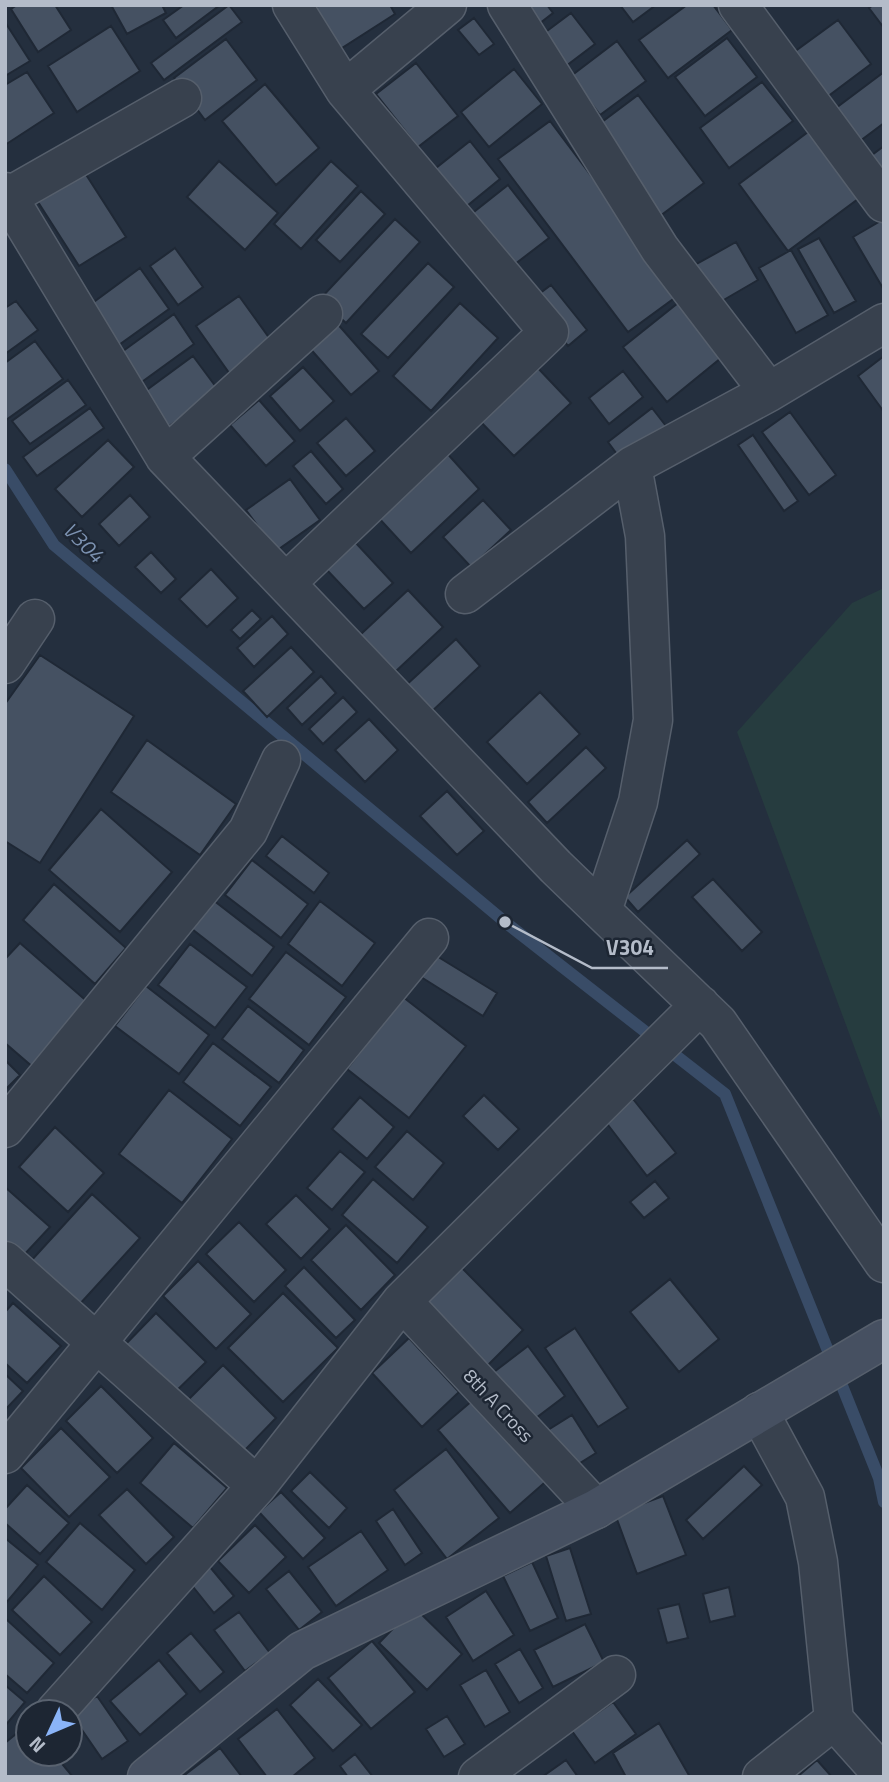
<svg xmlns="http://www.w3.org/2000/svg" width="889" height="1782" font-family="'Titillium Web',sans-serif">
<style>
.green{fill:#263c3f}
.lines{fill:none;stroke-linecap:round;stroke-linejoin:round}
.stream{stroke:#394c67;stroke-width:12}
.building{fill:#455162;stroke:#1f2835;stroke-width:2}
.street-casing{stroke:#565f6c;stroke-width:41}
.secondary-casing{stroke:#565f6c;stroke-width:41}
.street{stroke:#38414e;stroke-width:38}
.secondary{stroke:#465061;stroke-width:38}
.labels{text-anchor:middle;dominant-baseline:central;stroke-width:5;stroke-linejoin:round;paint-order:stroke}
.street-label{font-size:19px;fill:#b4bcc9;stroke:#1d2633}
.water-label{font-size:21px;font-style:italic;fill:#7c92b1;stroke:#1d2633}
.leader{fill:none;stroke:#b4bcc9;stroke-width:2.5}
.callout-dot{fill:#b4bcc9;stroke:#1d2633;stroke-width:2.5}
.callout-label{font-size:21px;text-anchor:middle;font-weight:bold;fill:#b4bcc9;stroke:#1d2633;stroke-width:5;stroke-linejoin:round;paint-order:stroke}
</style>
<rect width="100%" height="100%" fill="#242f3e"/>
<path class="green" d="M884,588V1127L737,732L852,603Z"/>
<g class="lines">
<path class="stream" d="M5,469L54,545L505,922L725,1094L879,1478L884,1502"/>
</g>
<path class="building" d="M17,5H55L71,30L38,52L11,9Z
M111,5H162L166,13L127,34Z
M184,5H220L176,38L163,20Z
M229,5L242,22L164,80L151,63Z
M320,5H390L395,14L331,55L305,14Z
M519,5H547L553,13L535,27Z
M620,5H656L633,22Z
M687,5H713L732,30L668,78L639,40Z
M873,5H884V28L869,8Z
M571,13L595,44L566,66L543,34Z
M474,18L494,44L479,55L458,30Z
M838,20L871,64L823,100L790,55Z
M5,22L30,61L5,76Z
M111,26L140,71L77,112L48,66Z
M727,38L757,77L705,116L675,77Z
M226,39L257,80L205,120L174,78Z
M617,41L646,81L600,115L571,76Z
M416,63L458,116L418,147L376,94Z
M514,69L542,104L489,147L461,112Z
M27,72L54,113L5,145V85Z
M884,72V123L856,144L832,111Z
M762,82L793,121L729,168L700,128Z
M265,84L319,148L276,185L222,121Z
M638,95L704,183L660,216L594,128Z
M550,121L680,294L628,332L498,159Z
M808,132L858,199L788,251L739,184Z
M470,141L500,179L462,210L431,172Z
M884,146V183L864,161Z
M219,161L278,213L245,250L187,197Z
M331,161L358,186L301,249L274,224Z
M85,173L126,237L79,266L38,202Z
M508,185L549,238L506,271L465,219Z
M361,191L385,214L340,262L316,240Z
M395,219L420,242L346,323L320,299Z
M884,219V290L853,237Z
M819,238L856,301L834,313L798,249Z
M736,242L758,280L715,305L693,266Z
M175,248L203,287L178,305L150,266Z
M791,250L828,315L796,333L759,268Z
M428,263L454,287L388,358L361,334Z
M140,268L169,309L116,347L87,307Z
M551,285L587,330L568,346L531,300Z
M239,296L275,346L232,377L196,326Z
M16,301L38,330L5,354V308Z
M460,303L498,338L431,411L393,376Z
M678,303L721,358L667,402L623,347Z
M174,314L194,344L139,384L119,354Z
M335,321L379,371L351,395L307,345Z
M35,341L63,379L6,420L5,363Z
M193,356L219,391L165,429L140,395Z
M884,356V412L858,376Z
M535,365L571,403L514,456L477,418Z
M303,367L334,401L300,431L270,396Z
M623,371L643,397L609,424L589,398Z
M68,380L86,405L30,444L12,421Z
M259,400L295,441L266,466L230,425Z
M90,408L104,428L37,476L23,457Z
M652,408L666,426L622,461L608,442Z
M790,412L836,475L809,495L762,432Z
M346,418L375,451L346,476L317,443Z
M753,435L798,501L784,511L738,445Z
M108,440L134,467L82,517L55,489Z
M311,451L343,489L326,504L293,466Z
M445,451L479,489L411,553L376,515Z
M290,479L320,520L276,551L246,510Z
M130,495L150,517L119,546L99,524Z
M483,500L511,530L471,567L443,537Z
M355,542L393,583L364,609L326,569Z
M151,552L176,579L161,593L135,567Z
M211,569L238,598L207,627L179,599Z
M408,590L443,627L395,672L360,635Z
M252,610L261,619L240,639L231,630Z
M272,616L288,634L254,667L237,648Z
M456,639L480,666L428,715L403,688Z
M291,647L314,672L267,717L243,691Z
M40,655L134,716L40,863L5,841V704Z
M321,676L336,693L302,725L287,708Z
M540,692L580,734L527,784L487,742Z
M343,697L357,712L323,744L309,729Z
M369,719L398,750L365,782L335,750Z
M147,740L236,804L200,855L111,792Z
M586,747L606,768L547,823L528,802Z
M447,791L484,831L457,855L420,816Z
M101,809L172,872L120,932L49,870Z
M282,836L329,873L314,893L266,856Z
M687,840L700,854L638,912L625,897Z
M252,860L308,904L281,938L225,895Z
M713,879L762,932L742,951L692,897Z
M54,884L126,948L95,984L23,920Z
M213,900L274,947L252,976L192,929Z
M320,901L375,943L342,986L288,944Z
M20,943L90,1004L34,1068L5,1043V959Z
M190,944L247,987L215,1028L158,985Z
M286,952L346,997L309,1045L249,999Z
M435,955L497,993L483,1016L421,977Z
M146,986L209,1035L179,1074L115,1026Z
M403,997L466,1046L409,1118L347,1069Z
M248,1006L304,1050L279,1083L222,1039Z
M213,1043L271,1087L240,1126L183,1082Z
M5,1060L20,1075L5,1090Z
M169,1090L232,1139L182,1203L119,1154Z
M484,1095L519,1129L498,1150L463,1116Z
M360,1097L394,1127L367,1159L332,1129Z
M633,1099L676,1153L647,1176L605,1121Z
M55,1127L104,1173L68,1212L19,1167Z
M407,1131L444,1163L413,1200L375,1167Z
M340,1151L365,1172L332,1210L307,1188Z
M373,1179L428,1227L397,1263L342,1215Z
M655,1181L669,1198L644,1218L630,1202Z
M5,1187L50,1227L22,1257L5,1241Z
M92,1194L140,1238L78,1306L30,1262Z
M296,1195L330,1229L301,1259L266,1224Z
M239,1222L286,1270L254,1302L206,1254Z
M346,1225L395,1275L361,1310L311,1260Z
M198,1261L251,1314L216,1349L163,1296Z
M304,1267L355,1320L336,1338L285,1286Z
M462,1268L523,1330L485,1368L424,1305Z
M670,1279L719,1339L679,1372L630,1312Z
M283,1293L338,1348L283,1402L228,1348Z
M13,1303L61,1346L27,1383L5,1363V1312Z
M156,1313L206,1362L169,1398L120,1350Z
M575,1328L628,1408L598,1427L545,1348Z
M409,1338L459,1392L422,1427L372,1373Z
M528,1346L565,1396L528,1424L490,1375Z
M223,1365L276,1418L243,1452L189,1399Z
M5,1374L23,1391L5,1410Z
M101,1386L153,1438L117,1473L66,1421Z
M480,1394L551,1477L510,1513L438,1430Z
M572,1415L596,1453L572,1468L548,1430Z
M61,1428L110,1477L69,1517L21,1468Z
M174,1443L227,1488L193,1528L140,1483Z
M446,1449L499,1518L447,1559L394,1490Z
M744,1466L762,1485L703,1539L686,1520Z
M310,1472L347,1508L329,1528L291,1491Z
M27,1485L69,1523L40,1554L5,1523V1509Z
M127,1489L174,1537L146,1564L99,1515Z
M281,1492L325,1538L303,1559L259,1512Z
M663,1496L686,1555L637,1574L615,1514Z
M393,1509L422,1553L405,1565L376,1521Z
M80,1523L135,1570L102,1610L46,1562Z
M255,1525L286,1557L249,1593L218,1561Z
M361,1531L388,1570L336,1606L308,1567Z
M5,1538L38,1565L6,1603L5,1602Z
M570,1548L591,1614L566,1621L546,1556Z
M532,1562L558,1618L530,1631L503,1576Z
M210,1567L234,1596L214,1613L190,1583Z
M289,1571L322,1612L299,1630L266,1589Z
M44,1576L92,1622L60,1655L12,1610Z
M729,1587L735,1616L710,1622L703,1594Z
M486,1591L514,1635L473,1661L446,1617Z
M679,1604L688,1638L667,1643L658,1609Z
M414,1607L462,1654L427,1690L379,1643Z
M239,1612L270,1653L245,1671L214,1630Z
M6,1619L54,1663L27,1693L5,1674Z
M585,1624L604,1662L553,1687L534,1650Z
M191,1633L224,1672L200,1692L167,1653Z
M372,1641L415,1692L371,1729L328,1678Z
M520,1649L543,1688L519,1703L495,1664Z
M159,1660L187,1694L140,1735L110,1701Z
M486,1670L510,1712L485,1727L460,1685Z
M318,1679L362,1725L333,1751L290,1705Z
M5,1685L25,1702L5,1726Z
M97,1696L128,1741L102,1759L71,1714Z
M613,1702L636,1734L595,1763L572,1731Z
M277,1709L315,1758L292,1777H267L238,1739Z
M447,1716L465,1744L444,1757L426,1729Z
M659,1723L690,1777H626L613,1753Z
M28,1724V1754H54L73,1777H5V1743Z
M220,1748L242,1777H182Z
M355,1754L373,1777H348L340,1766Z
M566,1760L578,1777H542Z
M817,1760L832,1777H797Z"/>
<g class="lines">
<defs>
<path id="street" d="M292,5L345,90L447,5
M507,5L660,249L769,392
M738,5L884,203
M5,192L165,457L556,867L718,1023L884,1263
M8,197L182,98
M165,457L323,314
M286,583L549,332L345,90
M465,594L632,466
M5,664L35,619
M602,911L638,802L653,720L645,536L632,466L769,392L884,323
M5,1128L248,831L281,760
M5,1261L257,1486
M402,1301L596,1509
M759,1412L805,1497L818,1562L834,1720
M5,1454L429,938
M55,1712L257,1486L402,1301L700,1005
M478,1777L616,1675
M762,1777L834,1720L884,1776"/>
<path id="secondary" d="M147,1777L302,1651L596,1509L884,1339"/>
</defs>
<use href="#street" class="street-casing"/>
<use href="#secondary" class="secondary-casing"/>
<use href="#street" class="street"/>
<use href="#secondary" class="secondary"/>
</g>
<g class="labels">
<g class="street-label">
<text transform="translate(499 1405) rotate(47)">8th A Cross</text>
</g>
<g class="water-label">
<text transform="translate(84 542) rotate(44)">V304</text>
</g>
</g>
<path class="leader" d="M505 922L592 968H668"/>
<circle class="callout-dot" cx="505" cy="922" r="7"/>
<g class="callout-label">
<text x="630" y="955">V304</text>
</g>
<rect width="889" height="1782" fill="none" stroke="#b4bcc9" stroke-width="14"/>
<g transform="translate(49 1733) rotate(226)"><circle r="33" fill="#1d2633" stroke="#59626f" stroke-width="2"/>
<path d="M0-5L12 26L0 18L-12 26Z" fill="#8ab4f8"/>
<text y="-10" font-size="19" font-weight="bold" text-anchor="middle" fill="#b4bcc9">N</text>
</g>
</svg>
